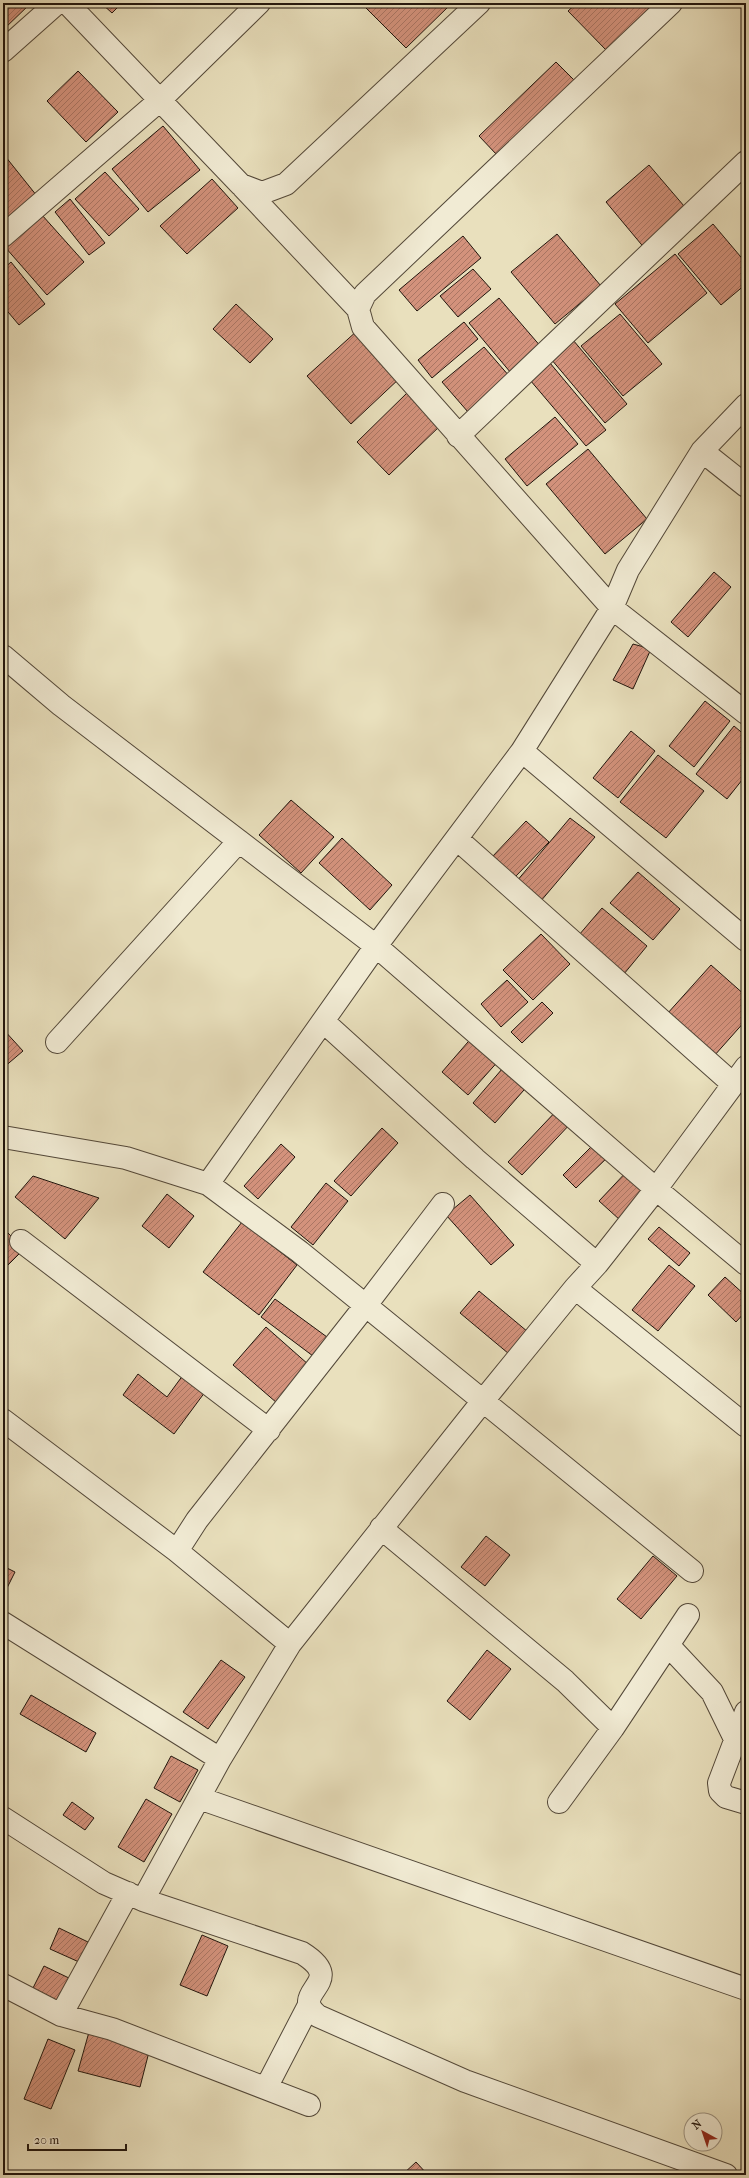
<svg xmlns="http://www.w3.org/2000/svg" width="749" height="2178" font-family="'IM FELL French Canon',serif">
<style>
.building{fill:url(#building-hatch);stroke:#21150d}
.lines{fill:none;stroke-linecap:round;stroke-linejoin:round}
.minor-casing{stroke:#534839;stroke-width:24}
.minor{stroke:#f1ebd4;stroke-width:22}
</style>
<defs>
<pattern id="building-hatch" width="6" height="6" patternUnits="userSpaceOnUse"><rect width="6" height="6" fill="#d3927c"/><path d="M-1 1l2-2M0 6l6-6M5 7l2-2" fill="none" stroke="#ab7664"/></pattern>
</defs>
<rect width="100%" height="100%" fill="#e9e0bd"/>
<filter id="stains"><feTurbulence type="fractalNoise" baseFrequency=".005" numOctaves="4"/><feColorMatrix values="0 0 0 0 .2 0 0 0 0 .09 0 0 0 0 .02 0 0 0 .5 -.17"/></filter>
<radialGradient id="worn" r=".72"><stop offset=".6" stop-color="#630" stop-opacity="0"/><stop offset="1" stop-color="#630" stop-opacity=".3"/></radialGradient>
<path class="building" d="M3,3H31L3,30Z
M101,3H122L112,13Z
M361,3H446L449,6L406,48Z
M577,3H649L652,6L606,50L568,11Z
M556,62L574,80L497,155L479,136Z
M78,71L118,112L86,142L47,101Z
M163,126L200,170L148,212L112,169Z
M5,156L37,196L3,224V158Z
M649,165L690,213L646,250L606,202Z
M105,172L139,209L109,236L75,199Z
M212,179L238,208L187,254L160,226Z
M70,199L105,243L89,255L55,212Z
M42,215L84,262L47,295L5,247Z
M713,224L746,263V284L721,305L678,254Z
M557,234L601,286L555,324L511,272Z
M463,236L481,258L417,311L399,290Z
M675,254L707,293L648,343L615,304Z
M11,262L45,304L19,325L3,306V269Z
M473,269L491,289L458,317L440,296Z
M499,298L542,348L511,373L469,323Z
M236,304L273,339L250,363L213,329Z
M620,314L662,364L623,396L581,346Z
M464,322L478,339L432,378L418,360Z
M358,330L401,377L351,424L307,376Z
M573,340L627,404L605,423L551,359Z
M484,347L510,377L468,412L442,382Z
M550,363L606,430L586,446L530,380Z
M409,391L441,425L389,475L357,442Z
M555,417L578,444L527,486L505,459Z
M588,449L647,519L605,554L546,484Z
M714,572L731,587L688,637L671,622Z
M633,644L651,649L633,689L613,680Z
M705,701L730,721L694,767L669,746Z
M734,726L746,736V775L727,799L696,774Z
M631,731L655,751L618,798L593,778Z
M658,755L704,791L666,838L620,802Z
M291,800L334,837L301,873L259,835Z
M570,818L595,837L540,902L516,882Z
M526,821L549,842L515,877L492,857Z
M342,838L392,885L370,910L319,863Z
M638,872L680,909L653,940L610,903Z
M602,908L647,946L619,980L573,942Z
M541,934L570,964L533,1000L503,970Z
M711,965L746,996V1020L714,1056L667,1014Z
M507,980L528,1002L501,1027L481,1004Z
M542,1002L553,1013L522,1043L511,1032Z
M3,1029L23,1051L3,1068Z
M474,1035L501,1058L468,1095L442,1072Z
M508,1062L531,1082L495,1123L473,1103Z
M559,1108L573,1121L522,1175L508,1162Z
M382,1128L398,1143L351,1196L334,1181Z
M598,1140L611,1154L576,1188L563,1175Z
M281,1144L295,1157L258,1199L244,1186Z
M630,1168L651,1186L620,1220L599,1201Z
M33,1176L99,1198L65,1239L15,1197Z
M326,1183L348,1201L313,1245L291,1227Z
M167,1194L194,1216L169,1248L142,1226Z
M470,1195L514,1245L491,1265L446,1215Z
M242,1222L297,1265L259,1315L203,1272Z
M659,1227L690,1253L679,1266L648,1239Z
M3,1228L24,1249L3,1270Z
M669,1265L695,1286L658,1331L632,1310Z
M725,1277L746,1296V1311L736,1322L708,1295Z
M479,1291L534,1337L515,1359L460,1313Z
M275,1299L327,1337L313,1356L261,1317Z
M266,1327L309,1365L277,1403L233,1365Z
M186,1371L208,1388L174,1434L123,1395L138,1374L167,1397Z
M486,1536L510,1555L485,1586L461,1567Z
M653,1556L677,1576L641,1619L617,1599Z
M3,1566L15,1572L5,1592H3Z
M487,1650L511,1669L470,1720L447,1701Z
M221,1660L245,1677L208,1729L183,1712Z
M31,1695L96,1733L86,1752L20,1714Z
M171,1756L198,1770L180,1802L154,1788Z
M146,1799L172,1814L144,1862L118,1847Z
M72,1802L94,1818L85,1830L63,1815Z
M59,1928L88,1942L79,1962L50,1949Z
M202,1935L228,1946L207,1996L180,1985Z
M44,1966L71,1979L58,2005L31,1992Z
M89,2032L150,2048L140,2087L78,2071Z
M48,2039L75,2050L51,2109L24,2099Z
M416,2162L428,2175H402Z"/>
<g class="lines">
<defs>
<path id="minor" d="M67,3L241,185L262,193L286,184L479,3
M671,3L365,294L358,309L363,327L612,608L746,713
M3,51L57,3
M243,187L358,309
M3,236L159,101L259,3
M458,436L746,162
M702,451L746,486
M3,656L61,705L376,946L656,1189L746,1264
M522,751L746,940
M457,839L733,1084
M324,1022L475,1159L597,1264
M57,1042L239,841
M3,1137L126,1158L208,1184L300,1252L692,1571
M208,1184L376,946L522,751L612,608L628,570L702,451L746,405
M21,1241L269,1430
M575,1288L746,1426
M3,1420L177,1551L197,1520L366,1305L443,1204
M381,1528L565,1681L613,1728
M177,1551L290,1644
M3,1623L220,1759
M668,1645L712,1692L736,1741
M746,1712L719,1783L720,1791L726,1797L746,1803
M199,1798L746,1989
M559,1802L613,1728L688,1615
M3,1818L104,1883L143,1900L302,1953C350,1983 287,1991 318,2016L465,2081L726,2175
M143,1900L220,1759L290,1644L482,1402L575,1288L597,1264L656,1189L746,1067
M3,1985L61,2015L112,2029L309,2105
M61,2015L128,1893
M266,2088L309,2005"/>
</defs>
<use href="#minor" class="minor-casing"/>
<use href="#minor" class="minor"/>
</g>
<rect width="749" height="2178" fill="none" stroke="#e9e0bd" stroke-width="16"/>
<rect x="4" y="4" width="741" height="2170" fill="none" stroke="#21150d" stroke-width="2"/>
<rect x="8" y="8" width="733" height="2162" fill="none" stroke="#21150d"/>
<g transform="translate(703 2132) rotate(320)"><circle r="19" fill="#f1ebd4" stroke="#9e9584"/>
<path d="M0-3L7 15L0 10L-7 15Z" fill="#8f2418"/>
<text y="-6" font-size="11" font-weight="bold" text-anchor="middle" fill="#21150d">N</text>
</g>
<path d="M28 2144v6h98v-6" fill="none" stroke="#21150d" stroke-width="2"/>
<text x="34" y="2144" font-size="12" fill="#21150d" stroke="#f1ebd4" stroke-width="3" paint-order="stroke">20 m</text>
<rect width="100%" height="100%" filter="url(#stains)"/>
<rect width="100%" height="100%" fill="url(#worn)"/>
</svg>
